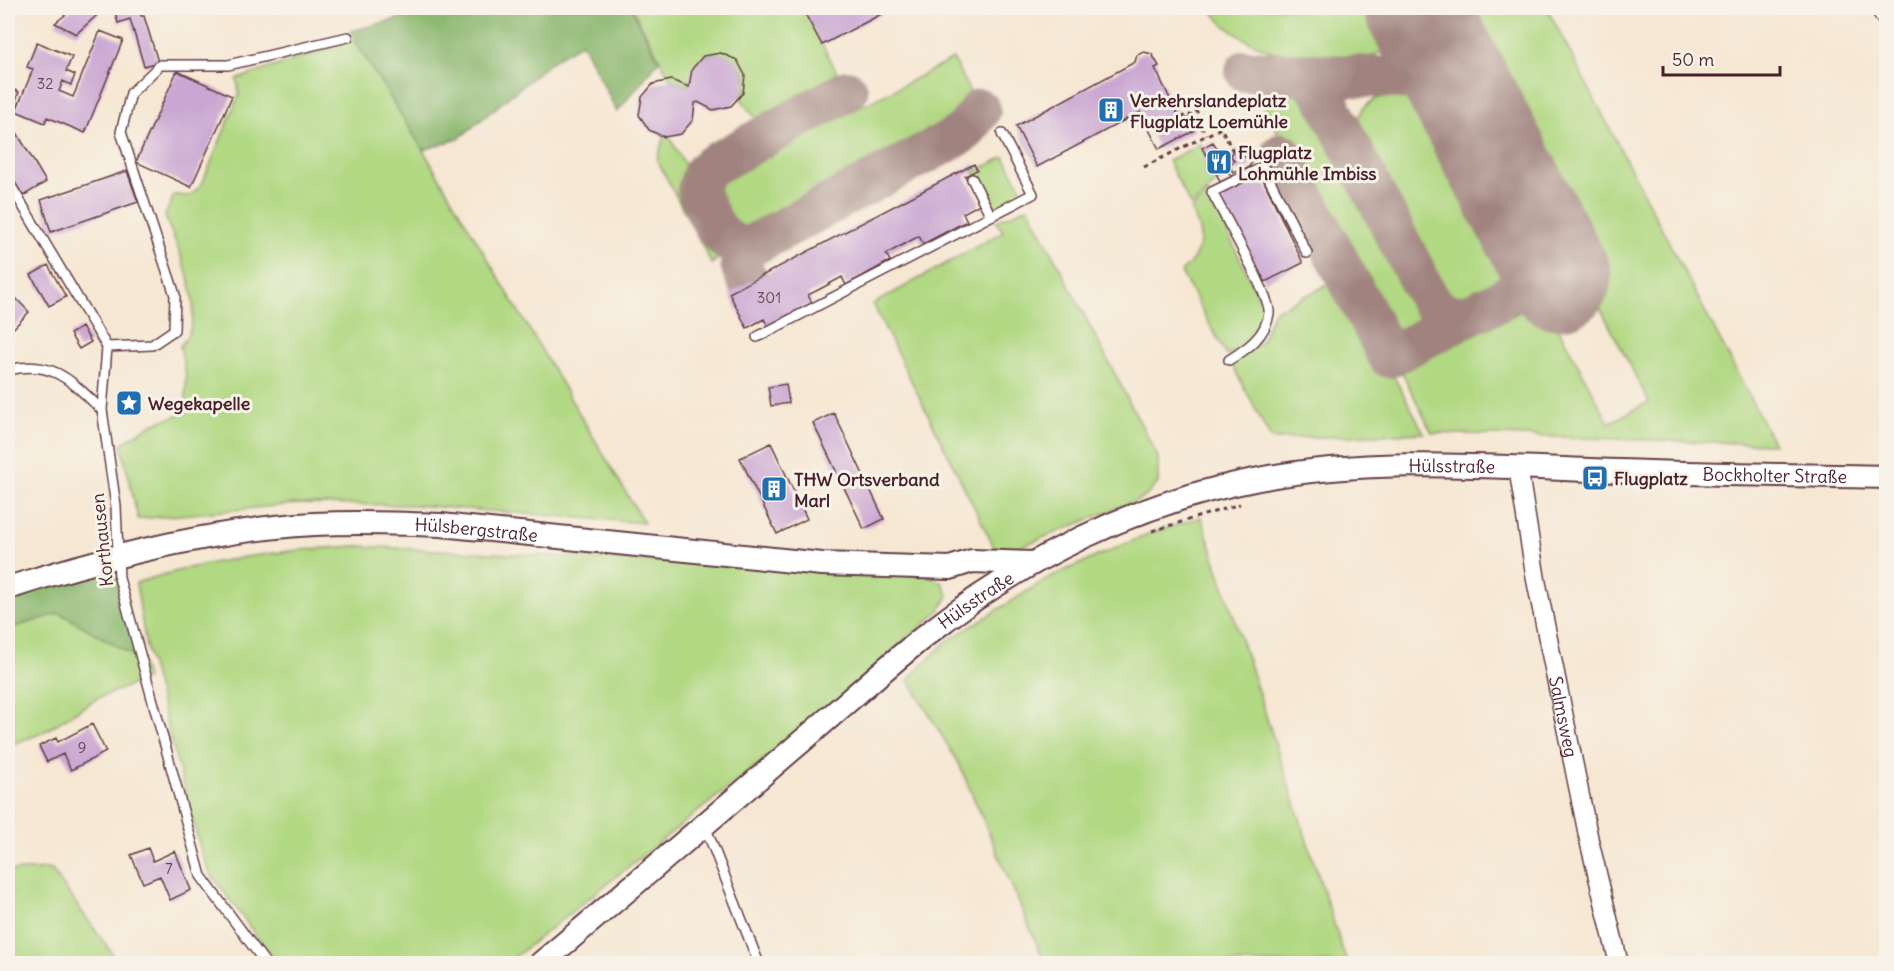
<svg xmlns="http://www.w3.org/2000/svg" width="1894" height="971" font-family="Delius,sans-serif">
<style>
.green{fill:#b1d882;stroke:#7e7c56;stroke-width:1.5}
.forest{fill:#8cb870;stroke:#6b6c4e;stroke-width:1.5}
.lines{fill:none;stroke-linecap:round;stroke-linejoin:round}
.taxiway{stroke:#a0837f;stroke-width:42}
.runway{stroke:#a0837f;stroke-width:105}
.building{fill:#caa7d3}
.service-casing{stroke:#643d44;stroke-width:12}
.minor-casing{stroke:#643d44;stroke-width:21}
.tertiary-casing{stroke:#643d44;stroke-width:26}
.path{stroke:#643d44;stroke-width:3;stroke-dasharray:4.5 4.5;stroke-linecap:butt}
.service{stroke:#fff;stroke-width:9}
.minor{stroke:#fff;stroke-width:18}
.tertiary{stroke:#fff;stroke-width:22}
.labels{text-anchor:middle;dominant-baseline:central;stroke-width:6;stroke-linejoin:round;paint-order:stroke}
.number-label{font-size:15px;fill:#6a4155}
.poi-label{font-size:18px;font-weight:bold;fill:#4a1f2b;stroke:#f7f3e8;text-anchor:start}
.street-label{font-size:18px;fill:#4a1f2b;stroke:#f7f3e8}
</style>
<rect width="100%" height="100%" fill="#f7f3e8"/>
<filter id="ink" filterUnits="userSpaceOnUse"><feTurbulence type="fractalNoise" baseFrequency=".0167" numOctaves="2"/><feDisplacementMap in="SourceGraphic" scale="12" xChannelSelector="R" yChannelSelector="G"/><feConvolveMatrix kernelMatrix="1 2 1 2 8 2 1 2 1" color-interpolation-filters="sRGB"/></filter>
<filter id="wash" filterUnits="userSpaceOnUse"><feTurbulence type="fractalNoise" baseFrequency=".008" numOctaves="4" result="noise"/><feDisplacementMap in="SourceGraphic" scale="24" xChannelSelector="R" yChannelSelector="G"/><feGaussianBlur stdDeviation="1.35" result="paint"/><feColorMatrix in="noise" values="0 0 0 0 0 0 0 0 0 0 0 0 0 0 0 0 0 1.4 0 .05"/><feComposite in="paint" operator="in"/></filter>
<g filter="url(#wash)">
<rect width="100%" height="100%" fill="#f6e7d3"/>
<path class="green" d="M632,8H803L843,84L772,123C755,123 748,109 740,97C766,67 698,22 689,87L671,80Z
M1211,8H1391C1402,28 1389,53 1367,58C1352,61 1284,56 1269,50C1248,42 1221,28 1211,8Z
M1444,8H1547L1774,444L1432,433L1400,368V362L1538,290L1609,423L1649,402Z
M354,40L423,150L644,523L415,505L296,504L138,519L121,444L152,424L186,413V375L180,346C212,311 179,254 165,216L174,195L190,196L202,184L239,95L237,79Z
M953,59L972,96L954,122L747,232C725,235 715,208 709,190L712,177L717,173L852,99L857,105H865Z
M1256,90L1300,92L1316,101L1428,317L1425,328L1397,344L1386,342Z
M1383,96C1401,94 1428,92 1442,106L1514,243L1518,255L1510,281C1481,300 1457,317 1430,285L1359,147C1352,123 1359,104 1383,96Z
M669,136L691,176C676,202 725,233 719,257L712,264L657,160L664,137Z
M1200,144L1218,181L1191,206L1168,161Z
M1004,157L1024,194L994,209L974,172Z
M1208,193L1264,308C1265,331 1244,345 1227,356L1181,272C1204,252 1205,236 1191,210Z
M1028,207L1158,457V483L1145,497L1022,546L995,549L873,304L1003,232L996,221Z
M1340,279L1346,287L1424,433L1271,439L1232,364L1261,341L1274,311Z
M1201,517L1347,963H1045L959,764L908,679L946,642L1050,577L1148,534Z
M357,546L928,575L943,583L948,596L940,610L825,711L507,963L277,964L211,874L202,855L146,646L136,583C208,559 282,550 357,546Z
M60,613L141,660L146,679L96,699L42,733L8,746V629Z
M51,869L119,963H8V871Z"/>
<path class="forest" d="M439,8H631L659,61L617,112L582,43L555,59L458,139L423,150L354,40L351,31Z
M120,555L119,578L141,660L60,613L8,629V590Z"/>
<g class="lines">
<path class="taxiway" d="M1246,71L1438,80L1452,86L1465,99
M1295,74L1310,79L1322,92L1429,299C1436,309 1443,315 1456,316C1475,317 1532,286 1539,268C1545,254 1538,240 1533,227
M1395,78C1430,68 1433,47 1421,16
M1282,154L1389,357L1471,314
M749,247C721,249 706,212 698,190L703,174L711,166L847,91
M749,283C743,271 737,262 745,249L954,138L965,131L980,110"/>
<path class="runway" d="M1417,8L1559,277"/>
</g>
<g id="blocks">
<path class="building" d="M74,8H105L76,34L55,23Z
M114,8H138L141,16H144L158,62L144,66L130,19L118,23Z
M802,8H893L822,45Z
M100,31L123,40L85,133L47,117L45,123L16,111L33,69L27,67L37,42L72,57L66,71L75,75L71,85L63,81L59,91L73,97Z
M1144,52L1152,54L1159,66L1155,68L1180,119L1192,118L1196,123L1194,131L1159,149L1140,112L1037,167L1016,126L1135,62L1137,55Z
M721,53L737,60L745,75L743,93L731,106L713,110L698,102L695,103L693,120L681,134L664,137L649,130L639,115L642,97L653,84L671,80L689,87L692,69L703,56Z
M177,71L232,96L191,187L136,162Z
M8,87L19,92L14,105L8,102Z
M17,133L46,182L23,196L8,170V139Z
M1213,142L1231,170L1228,171L1231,177L1220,182L1208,154L1206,155L1202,148Z
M1234,150L1240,151L1243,157L1249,156L1252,162L1249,167L1233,172L1230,166L1234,161L1231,156Z
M974,164L977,170L965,176L980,204L963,213L967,221L923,244L919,236L886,254L890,261L846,285L842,277L820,289L808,295L812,303L768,326L764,319L747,328L729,293Z
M127,171L138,202L51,232L41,200Z
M1260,173L1303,263L1265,282L1262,276L1260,277L1218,194Z
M48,265L66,297L49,306L31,275Z
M11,293L29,312L10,332L8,297Z
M82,327L91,342L79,349L70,334Z
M786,384L789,403L771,406L768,387Z
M834,413L884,519L864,529L813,423Z
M771,443L807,519L777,534L740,458Z
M92,724L106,752L71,770L63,754L47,762L39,746L56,738L58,742Z
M148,848L153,861L175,851L191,890L170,900L160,876L143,883L131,855Z"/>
</g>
</g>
<g filter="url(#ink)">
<use href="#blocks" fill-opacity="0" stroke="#643d44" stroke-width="1.5"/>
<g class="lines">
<defs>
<path id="service" d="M972,179L991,216
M8,181L107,347L102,410L116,506L119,578L201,876L266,964
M757,337L1033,194L1002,134
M107,347L152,345L174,330L175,295L121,132L131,93L160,65H228L348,37
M1229,360C1247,349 1266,336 1269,313C1272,299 1221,210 1212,192L1263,167L1307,253
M8,370C53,359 71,381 102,410
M705,826L759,964"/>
<g id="minor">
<path d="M1880,8L1886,18"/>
<path id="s1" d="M1518,467L1536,580L1589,840L1619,964"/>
</g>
<g id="tertiary">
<path id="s2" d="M8,588C95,560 184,537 276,527C330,521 386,523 441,525L822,564L950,568L972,561L1033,563"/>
<path id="s3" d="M540,964C625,893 709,821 794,748C838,711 881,671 926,635C1023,559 1137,502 1259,479C1368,458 1481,466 1591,470C1690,474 1788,475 1886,477"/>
</g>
</defs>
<use href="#service" class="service-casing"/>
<use href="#minor" class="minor-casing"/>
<use href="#tertiary" class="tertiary-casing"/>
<path class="path" d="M1192,101L1198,114L1196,117
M1181,118L1187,114L1196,117L1206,135
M1144,167L1221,128L1233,151
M1152,531L1240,504"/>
<use href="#service" class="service"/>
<use href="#minor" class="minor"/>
<use href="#tertiary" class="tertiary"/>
</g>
</g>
<defs>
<symbol id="building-square" viewBox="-11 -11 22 22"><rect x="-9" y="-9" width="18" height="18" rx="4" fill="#1f6fb2" stroke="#f7f3e8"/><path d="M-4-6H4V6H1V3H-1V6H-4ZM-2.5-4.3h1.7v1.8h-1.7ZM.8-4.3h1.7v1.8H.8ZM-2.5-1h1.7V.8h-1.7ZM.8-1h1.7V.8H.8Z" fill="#fff"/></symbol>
<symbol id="restaurant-square" viewBox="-11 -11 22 22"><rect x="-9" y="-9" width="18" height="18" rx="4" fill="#1f6fb2" stroke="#f7f3e8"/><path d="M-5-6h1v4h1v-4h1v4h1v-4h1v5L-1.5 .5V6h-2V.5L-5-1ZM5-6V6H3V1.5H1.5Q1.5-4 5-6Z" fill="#fff"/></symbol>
<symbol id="sight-square" viewBox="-11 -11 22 22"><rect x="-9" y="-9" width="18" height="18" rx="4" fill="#1f6fb2" stroke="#f7f3e8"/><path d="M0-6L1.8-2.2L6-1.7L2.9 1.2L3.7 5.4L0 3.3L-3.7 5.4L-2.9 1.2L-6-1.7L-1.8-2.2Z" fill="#fff"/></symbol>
<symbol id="bus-square" viewBox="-11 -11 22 22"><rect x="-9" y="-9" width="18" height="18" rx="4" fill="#1f6fb2" stroke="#f7f3e8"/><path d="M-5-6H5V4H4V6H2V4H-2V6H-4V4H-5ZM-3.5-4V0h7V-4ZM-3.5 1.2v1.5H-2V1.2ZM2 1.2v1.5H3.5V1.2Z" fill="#fff"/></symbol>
</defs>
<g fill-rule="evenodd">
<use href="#building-square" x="1096" y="95" width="30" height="30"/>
<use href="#restaurant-square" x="1204" y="147" width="30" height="30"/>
<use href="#sight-square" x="114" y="388" width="30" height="30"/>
<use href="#bus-square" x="1580" y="463" width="30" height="30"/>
<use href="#building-square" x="759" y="474" width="30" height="30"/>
</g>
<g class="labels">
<g class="number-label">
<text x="45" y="83">32</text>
<text x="769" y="297">301</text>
<text x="82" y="747">9</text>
<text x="169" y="868">7</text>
</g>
<g class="poi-label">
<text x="1130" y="100">Verkehrslandeplatz<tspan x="1130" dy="21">Flugplatz Loemühle</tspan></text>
<text x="1238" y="152">Flugplatz<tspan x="1238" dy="21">Lohmühle Imbiss</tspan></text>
<text x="148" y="403">Wegekapelle</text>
<text x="1614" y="478">Flugplatz</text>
<text x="794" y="479">THW Ortsverband<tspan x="794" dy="21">Marl</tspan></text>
</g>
<g class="street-label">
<text stroke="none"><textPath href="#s3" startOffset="1072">Hülsstraße</textPath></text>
<text stroke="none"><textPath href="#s3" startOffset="1395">Bockholter Straße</textPath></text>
<text stroke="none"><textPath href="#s2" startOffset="476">Hülsbergstraße</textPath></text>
<text transform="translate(102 540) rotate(-96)">Korthausen</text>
<text stroke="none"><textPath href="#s3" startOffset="568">Hülsstraße</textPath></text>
<text stroke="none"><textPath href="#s1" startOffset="254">Salmsweg</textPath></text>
</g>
</g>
<rect width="1894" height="971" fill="none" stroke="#f7f3e8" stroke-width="30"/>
<path d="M1663 66v9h117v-9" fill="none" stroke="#4a1f2b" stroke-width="3"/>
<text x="1672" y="66" font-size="18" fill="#4a1f2b" stroke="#f7f3e8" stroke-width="4.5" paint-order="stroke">50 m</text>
</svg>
